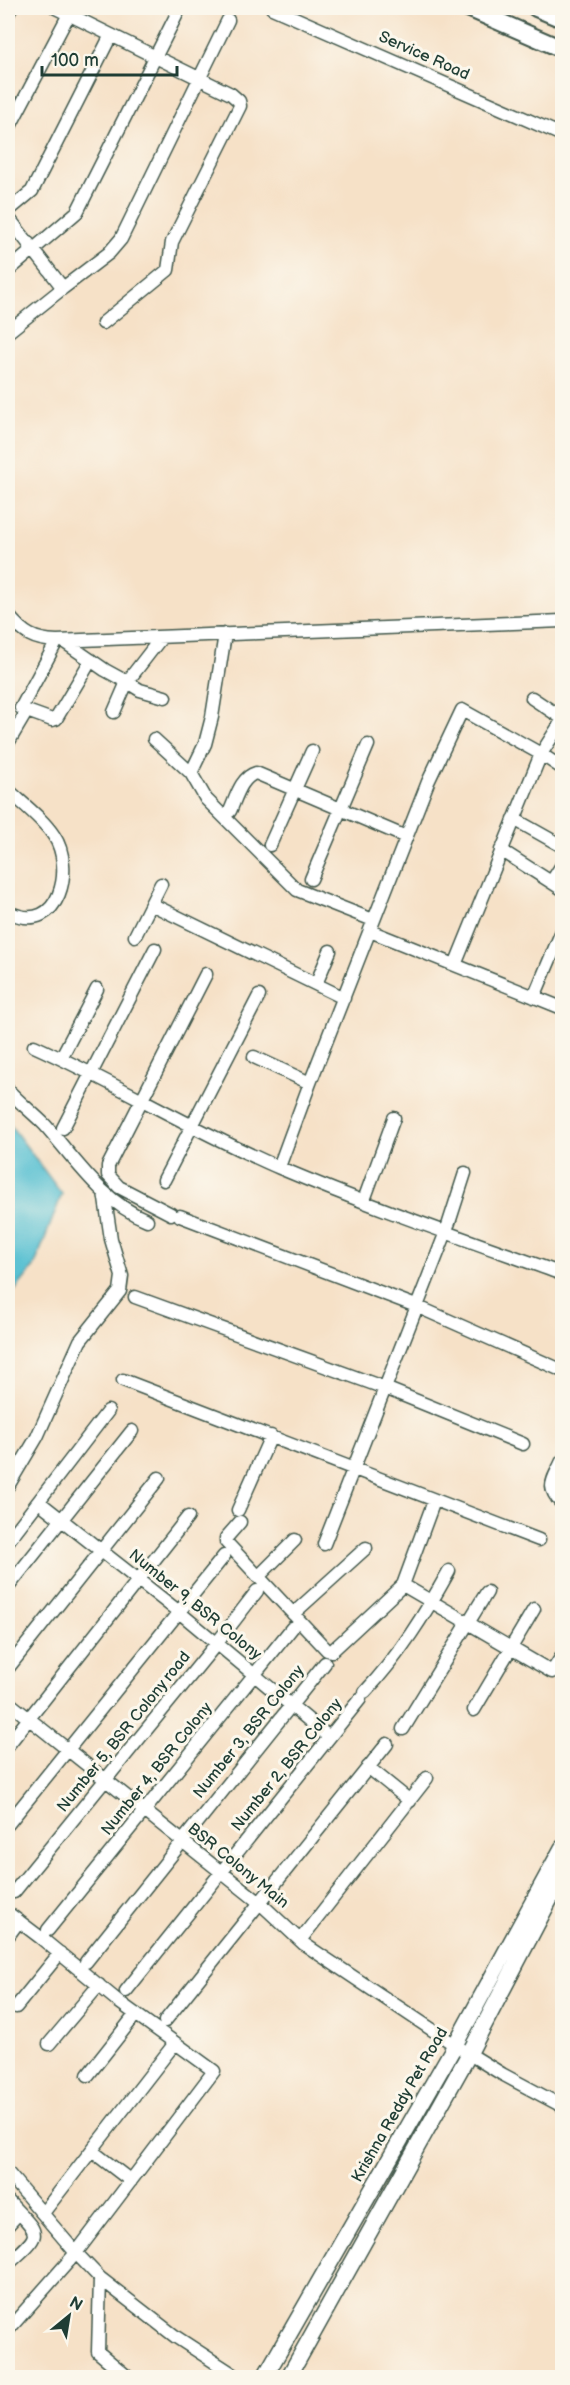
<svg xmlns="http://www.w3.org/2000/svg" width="570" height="2385" font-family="'Balsamiq Sans',sans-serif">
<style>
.water{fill:#55bfd1;stroke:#3a7e82;stroke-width:1.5}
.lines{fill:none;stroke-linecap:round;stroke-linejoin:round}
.minor-casing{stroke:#3f564a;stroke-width:15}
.major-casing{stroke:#3f564a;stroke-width:18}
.highway-casing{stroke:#3f564a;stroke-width:20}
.minor{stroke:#fff;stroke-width:12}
.major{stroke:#fff;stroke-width:15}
.highway{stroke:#fff;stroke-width:16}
.labels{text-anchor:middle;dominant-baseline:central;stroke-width:6;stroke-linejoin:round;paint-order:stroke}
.street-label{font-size:16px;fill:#1f3d34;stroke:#fbf7ec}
</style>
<rect width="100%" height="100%" fill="#fbf7ec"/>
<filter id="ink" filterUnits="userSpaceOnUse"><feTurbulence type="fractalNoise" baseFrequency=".0167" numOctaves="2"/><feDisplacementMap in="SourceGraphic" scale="12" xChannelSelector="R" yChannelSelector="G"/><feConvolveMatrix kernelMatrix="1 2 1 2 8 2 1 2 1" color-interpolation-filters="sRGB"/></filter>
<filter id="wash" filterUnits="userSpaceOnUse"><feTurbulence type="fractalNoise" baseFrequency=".008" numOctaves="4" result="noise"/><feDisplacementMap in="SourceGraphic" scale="24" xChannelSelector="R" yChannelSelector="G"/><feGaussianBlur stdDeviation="1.35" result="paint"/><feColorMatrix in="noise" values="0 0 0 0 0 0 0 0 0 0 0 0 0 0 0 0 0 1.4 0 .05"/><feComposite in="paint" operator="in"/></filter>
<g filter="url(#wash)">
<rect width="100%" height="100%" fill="#f6e1c7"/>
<path class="water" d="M8,1122L62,1194L34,1267L8,1299Z"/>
</g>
<g filter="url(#ink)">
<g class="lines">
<defs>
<path id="minor" d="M56,8L231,94L239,101L240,106L172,242L168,270L103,323
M272,8L562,135
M8,14L11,8
M8,130L69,14
M8,211L32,191L111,35
M8,217L63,288L8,332
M8,271L77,212L180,8
M63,288L109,253L121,239L228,20
M8,615C24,634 33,640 57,641L562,621
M161,638L127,682L140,690L165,697
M63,641L105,670L127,682L114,712
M532,698L562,718
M27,711L52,720L56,719L91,660
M154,739L191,773L205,744L212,717L225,634
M8,743L27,711L21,708L57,641
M191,773L206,799L297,890L373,920
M8,790C23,804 43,819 54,836C75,867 60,935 11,913
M230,811C236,798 241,777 256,773L406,837
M514,819L562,846
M270,845L312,751
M501,850L562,889
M311,879L368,745
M552,881L562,865
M151,904L344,998
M370,931L562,1008
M135,936L161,884
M455,965L541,754L562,721
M316,984L330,951
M534,997L562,931
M34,1046C118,1084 196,1132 280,1168C372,1207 468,1240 562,1274
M254,1057L310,1083
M61,1058L97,989
M8,1090C19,1102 33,1113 45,1125C75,1159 103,1203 147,1220
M63,1128L155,949
M279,1167L310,1083L428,782L462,710L541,754L562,768
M164,1180L259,996
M364,1200L394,1118
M171,1214L119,1187L108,1175V1166L206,974
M180,1216L416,1306L561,1370
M135,1297L385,1388L523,1444
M123,1380L539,1540
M562,1461C553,1481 545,1486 562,1504
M8,1486L37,1437L80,1341L120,1291L122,1276L111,1239L104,1192
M39,1502L179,1612L329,1737
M238,1510L271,1436
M240,1522L226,1538V1542L327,1650L332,1651L403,1585L552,1672L562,1656
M8,1541L108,1411
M324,1544L446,1232L465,1173
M258,1577L295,1540
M403,1585L434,1501
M8,1587L132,1431
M293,1614L366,1548
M8,1668L159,1478
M365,1692C399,1656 425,1614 449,1571
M8,1702L260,1903L304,1944L455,2045L502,2074L562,2106
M474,1710L534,1609
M403,1729L487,1592
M8,1745L188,1517
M368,1767L410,1801
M8,1824L224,1556
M14,1892L217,1643L257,1591
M8,1913L41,1938L119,2002L214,2071L76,2253L8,2330
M48,1930L292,1628
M8,1936L19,1921
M301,1939L427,1778
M86,1962L325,1663
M126,1991L360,1699
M16,2007L60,1953
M165,2021L387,1744
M49,2044L99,1985
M88,2075L136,2014
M92,2151L131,2181
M8,2173L76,2253L100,2278L176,2337L239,2378
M8,2201C40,2236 45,2231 8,2264
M43,2213L175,2043
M8,2225L19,2213
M100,2278L98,2352L129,2378"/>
<path id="major" d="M264,2378L455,2045L562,1848
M288,2378L469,2054L562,1876"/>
<path id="highway" d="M468,8L562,49
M536,8L562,19"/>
</defs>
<use href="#minor" class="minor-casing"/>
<use href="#major" class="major-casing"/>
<use href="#highway" class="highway-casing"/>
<use href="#minor" class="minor"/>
<use href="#major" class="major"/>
<use href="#highway" class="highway"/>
</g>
</g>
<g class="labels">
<g class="street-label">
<text transform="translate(424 56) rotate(24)">Service Road</text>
<text transform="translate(195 1605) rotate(39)">Number 9, BSR Colony</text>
<text transform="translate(124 1732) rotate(-51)">Number 5, BSR Colony road</text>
<text transform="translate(249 1732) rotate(-51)">Number 3, BSR Colony</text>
<text transform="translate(287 1765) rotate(-51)">Number 2, BSR Colony</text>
<text transform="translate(157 1769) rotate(-51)">Number 4, BSR Colony</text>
<text transform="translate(238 1866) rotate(39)">BSR Colony Main</text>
<text transform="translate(400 2105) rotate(-60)">Krishna Reddy Pet Road</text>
</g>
</g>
<rect width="570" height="2385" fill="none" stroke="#fbf7ec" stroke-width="30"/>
<g transform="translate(69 2316) rotate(30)" stroke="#fbf7ec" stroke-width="4.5" paint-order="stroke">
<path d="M0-4.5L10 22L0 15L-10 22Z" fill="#1f3d34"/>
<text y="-9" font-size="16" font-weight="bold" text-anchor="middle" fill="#1f3d34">N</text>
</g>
<path d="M42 66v9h135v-9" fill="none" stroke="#1f3d34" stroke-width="3"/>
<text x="51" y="66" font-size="18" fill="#1f3d34" stroke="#fbf7ec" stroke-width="4.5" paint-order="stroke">100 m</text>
</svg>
